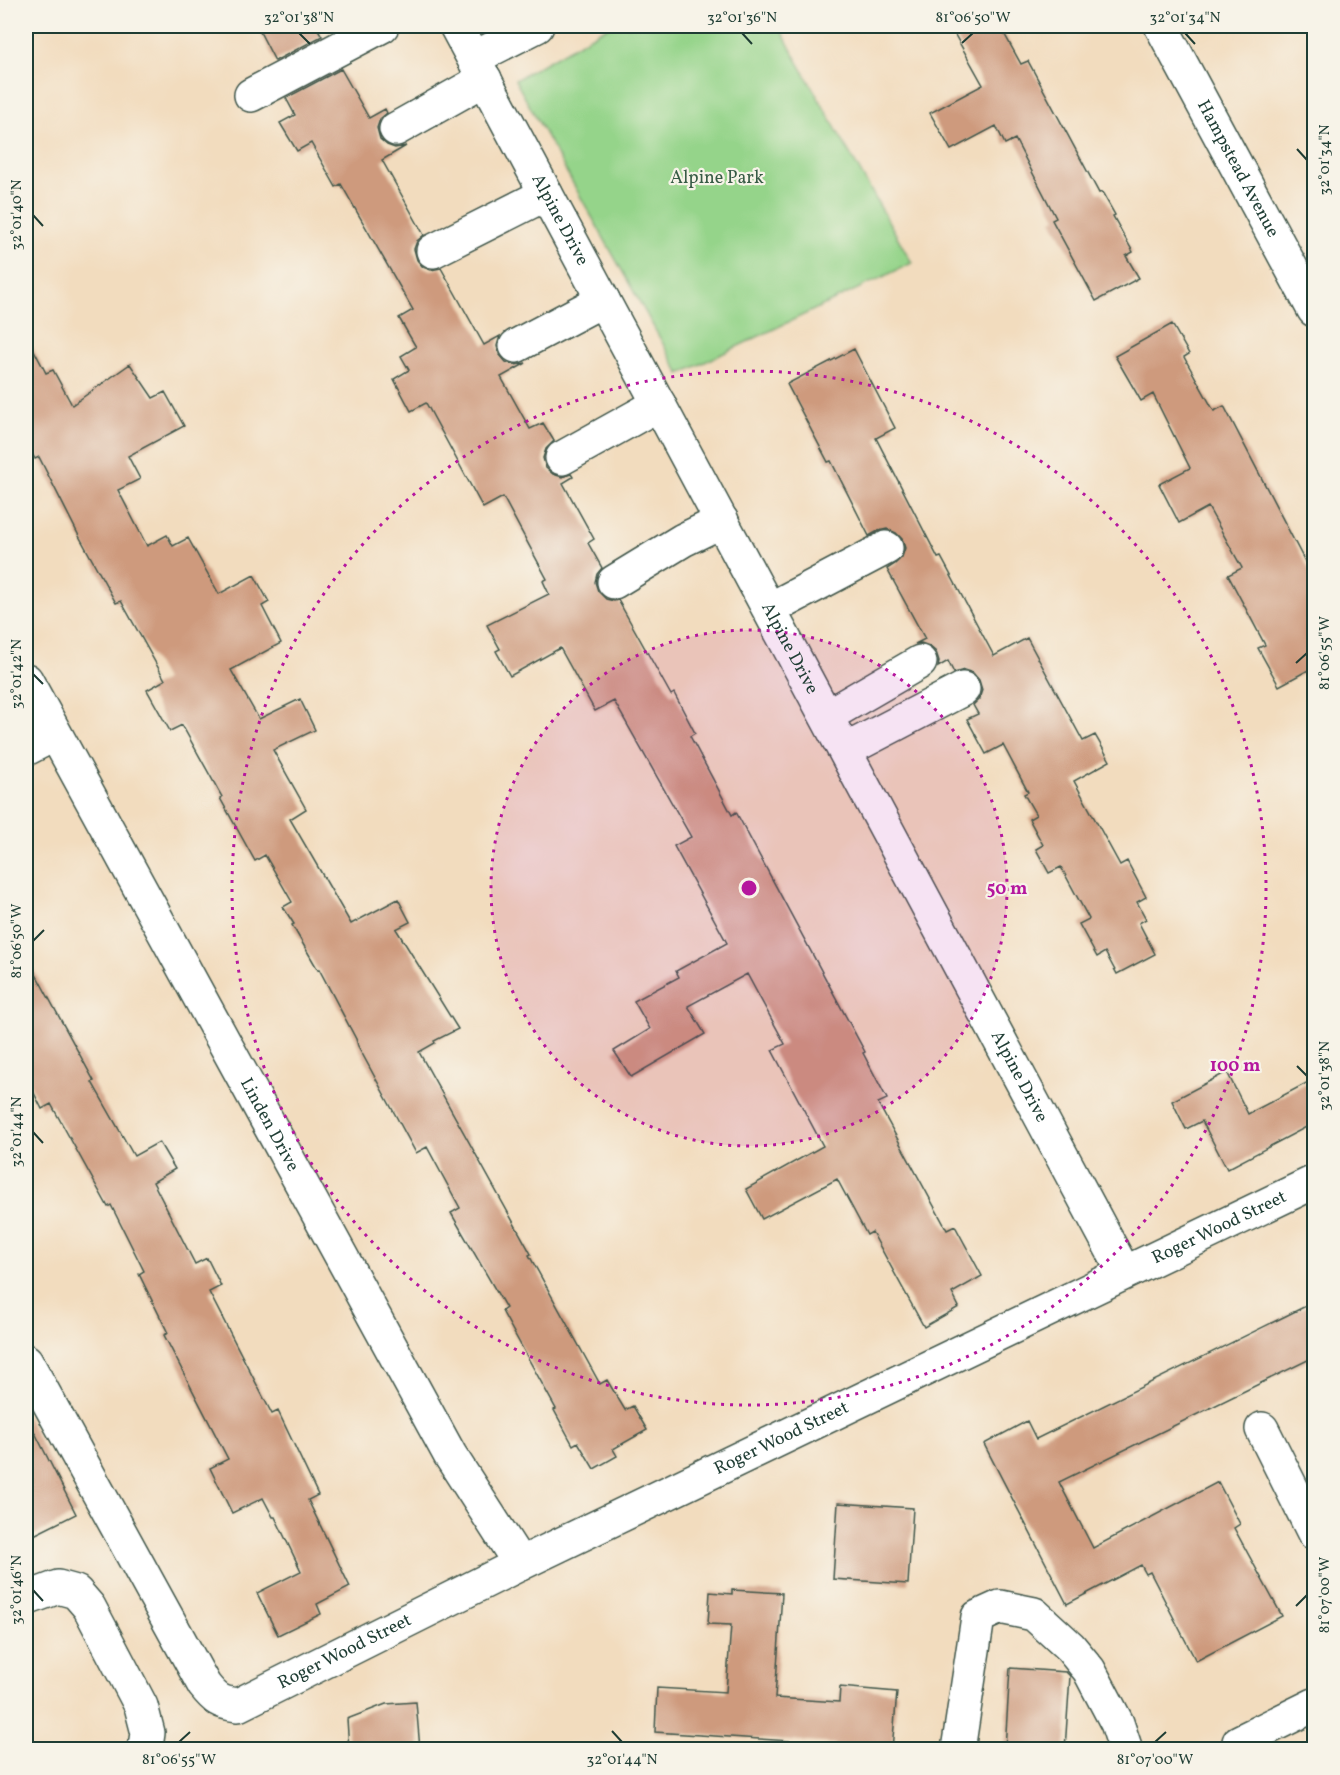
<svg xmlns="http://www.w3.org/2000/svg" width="1340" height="1775" font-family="Vollkorn,serif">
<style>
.green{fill:#95d48a;stroke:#5a885f;stroke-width:1.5}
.building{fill:#ce9a7d}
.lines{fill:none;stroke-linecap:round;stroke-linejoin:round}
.minor-casing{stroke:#3f5549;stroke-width:36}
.minor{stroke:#fff;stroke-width:33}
.ticks{fill:none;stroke:#1f3d34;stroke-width:2}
.ring{fill:none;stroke:#b5179e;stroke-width:3;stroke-dasharray:3 6}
.labels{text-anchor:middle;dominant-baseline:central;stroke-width:4.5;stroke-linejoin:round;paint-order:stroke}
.street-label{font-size:18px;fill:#1f3d34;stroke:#f7f3e8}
.park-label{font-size:18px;fill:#375b45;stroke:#f7f3e8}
.centre{fill:#b5179e;stroke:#f7f3e8;stroke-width:3}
.ring-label{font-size:18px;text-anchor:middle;font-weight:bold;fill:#b5179e;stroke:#f7f3e8;stroke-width:4.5;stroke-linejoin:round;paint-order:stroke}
.neatline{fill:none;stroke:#1f3d34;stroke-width:2}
.ticks-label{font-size:15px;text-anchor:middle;fill:#1f3d34}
</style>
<rect width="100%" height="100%" fill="#f7f3e8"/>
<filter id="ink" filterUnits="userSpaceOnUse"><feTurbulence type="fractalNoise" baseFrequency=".0167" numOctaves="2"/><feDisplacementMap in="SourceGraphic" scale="12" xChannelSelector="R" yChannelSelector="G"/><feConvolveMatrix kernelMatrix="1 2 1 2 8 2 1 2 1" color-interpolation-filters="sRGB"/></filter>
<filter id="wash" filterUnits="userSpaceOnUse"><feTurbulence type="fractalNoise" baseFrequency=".008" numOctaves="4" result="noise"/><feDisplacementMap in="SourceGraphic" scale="24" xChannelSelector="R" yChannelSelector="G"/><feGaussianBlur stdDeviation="1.35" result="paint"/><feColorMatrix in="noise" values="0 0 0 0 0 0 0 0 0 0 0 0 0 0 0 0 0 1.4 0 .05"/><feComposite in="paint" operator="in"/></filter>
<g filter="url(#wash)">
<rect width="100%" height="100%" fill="#f2dcbe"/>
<path class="green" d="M609,26H779L794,55L912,263L680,374L515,80Z"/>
<g id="blocks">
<path class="building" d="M257,26H316L322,36L275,61Z
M950,26H1000L1021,64L1028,61L1099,193L1102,192L1115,215L1113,216L1133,252L1126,256L1139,278L1096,301L1052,220L1056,218L1015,139L1005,144L996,126L951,150L930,113L983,85Z
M341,69L369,118L385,109L387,113L380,119L377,128L380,139L387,145L395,148L406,146L382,160L424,235L417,241L414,249L417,260L423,267L431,270L441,268L484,345L500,336L497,346L499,354L506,362L515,365L526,363L501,377L530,429L543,423L554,441L546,449L543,458L546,468L553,474L562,477L571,474L573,477L563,483L594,539L588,543L602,568L597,574L595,582L598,591L606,599L614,601L618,600L671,695L674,693L695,733L690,736L732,815L736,812L865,1052L863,1053L887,1099L878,1103L947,1230L955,1226L982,1276L952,1293L959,1307L924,1327L872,1232L867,1235L837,1179L762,1219L746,1189L823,1146L772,1050L785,1044L747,974L688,1006L705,1034L631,1077L614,1051L650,1029L634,1001L679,977L676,971L727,943L674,846L691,837L614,701L595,711L560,648L510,676L496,651L500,649L487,625L549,594L543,581L547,579L503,497L483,508L426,403L411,411L394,379L409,370L401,356L416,347L399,318L413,310L341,184L336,187L311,143L297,151L280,123L295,115L286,98Z
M1172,324L1189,354L1184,357L1214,411L1224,406L1314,579V667L1279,686L1258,648L1265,645L1228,575L1242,568L1208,507L1179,523L1159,484L1190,468L1153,394L1141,401L1115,356Z
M26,335L46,373L53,370L72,405L130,364L153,398L165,392L184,426L128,456L140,479L118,490L147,546L167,535L173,546L188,538L219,594L254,575L269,602L262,606L281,643L231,670L259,719L300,699L315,730L273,750L306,809L290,819L351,924L398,899L410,922L396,929L458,1029L434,1041L435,1043L419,1052L531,1254L529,1255L600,1384L607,1380L625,1410L633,1406L647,1430L613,1449L617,1456L594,1469L578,1442L573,1445L554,1410L556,1409L502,1311L506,1308L451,1213L460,1208L427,1147L416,1153L358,1046L356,1039L319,969L318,970L292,925L294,924L283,907L292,902L265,855L255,861L220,798L222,797L182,725L170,731L147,690L165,680L121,601L116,603L79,536L39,457L35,459L26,442Z
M854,349L895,428L876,438L938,558L941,557L994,656L1027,638L1083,741L1095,735L1110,761L1074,781L1120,865L1127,861L1146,897L1137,902L1146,919L1139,923L1155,954L1117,974L1105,952L1097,957L1079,924L1089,919L1061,867L1049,873L1036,849L1043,845L1029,819L1036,815L1024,794L1028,792L1003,745L986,754L967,719L978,714L973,705L979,699L982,690L979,680L973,673L964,670L954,673L948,661L938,667L939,661L936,652L929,646L921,643L915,644L925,639L887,569L895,564L902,557L905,548L902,539L896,533L887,529L878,531L869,536L831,461L828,462L787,384Z
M26,956L94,1081L92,1082L134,1156L159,1142L175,1169L153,1182L195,1264L207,1258L221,1286L209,1292L272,1414L278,1411L318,1495L308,1500L350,1587L317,1604L321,1614L278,1635L257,1593L301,1571L275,1517H273L263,1498L232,1513L210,1468L228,1459L164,1335L168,1333L139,1274L144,1271L111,1205L108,1207L51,1104L42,1109L26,1077Z
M1227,1072L1248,1114L1314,1079V1123L1227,1169L1202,1121L1186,1129L1172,1101Z
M1314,1302V1357L1059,1482L1093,1548L1218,1482L1240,1524L1234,1528L1282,1616L1196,1661L1150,1572L1146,1574L1141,1565L1067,1604L984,1444L1027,1421L1036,1439Z
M26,1415L76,1514L26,1539Z
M838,1503L913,1508L908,1584L833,1579Z
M732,1590L782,1593L775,1698L839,1702L840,1687L897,1692L892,1749H835V1744L655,1732L657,1688L726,1692L731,1625L708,1624L710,1592L732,1594Z
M1010,1668L1066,1672L1070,1676L1065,1749H1005Z
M416,1702L420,1749H349L347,1719L386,1704Z"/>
</g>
</g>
<g filter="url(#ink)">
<use href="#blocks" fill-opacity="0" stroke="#3f5549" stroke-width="1.5"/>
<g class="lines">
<defs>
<g id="minor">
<path id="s1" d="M456,26L1124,1272"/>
<path id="s2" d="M1161,26L1314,310"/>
<path d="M474,58L537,26"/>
<path d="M251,95L382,26"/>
<path d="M396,129L485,79"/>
<path d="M433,251L546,194"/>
<path d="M516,346L603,300"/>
<path d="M562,458L659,404"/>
<path d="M614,582L683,540L722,521"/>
<path d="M770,609L886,548"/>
<path id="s3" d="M26,680L450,1455L520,1564"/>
<path d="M827,716L920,662"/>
<path d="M26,749L55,734"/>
<path d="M846,750L963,689"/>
<path id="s4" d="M26,1361L204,1685C215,1699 220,1703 238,1705L520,1564L1314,1182"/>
<path d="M1262,1429L1314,1533"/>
<path d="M26,1599L58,1587L76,1592L89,1607L141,1706L148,1733L146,1747L143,1750"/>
<path d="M1239,1742L1314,1705"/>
<path d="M958,1750L978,1617L1000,1607L1034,1614L1070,1647L1089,1670L1117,1723L1126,1750"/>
</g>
</defs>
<use href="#minor" class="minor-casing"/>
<use href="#minor" class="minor"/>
</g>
</g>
<path class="ticks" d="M299,33L310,44M742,33L752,44M1185,33L1195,44M962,43L973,33M1297,149L1307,160M33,215L43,226M1296,663L1307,653M33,674L43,684M33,941L44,930M1297,1066L1307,1076M33,1132L43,1143M33,1590L43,1601M1296,1606L1307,1595M612,1731L622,1742M179,1742L190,1732M1155,1742L1166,1732"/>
<circle cx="749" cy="888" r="258" fill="#b5179e" fill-opacity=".12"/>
<g class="ring">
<circle cx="749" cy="888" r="258"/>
<circle cx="749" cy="888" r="517"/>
</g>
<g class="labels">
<g class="street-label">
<text stroke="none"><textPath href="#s2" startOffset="162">Hampstead Avenue</textPath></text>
<text stroke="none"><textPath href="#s1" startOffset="220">Alpine Drive</textPath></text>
<text stroke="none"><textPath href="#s1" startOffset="706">Alpine Drive</textPath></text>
<text stroke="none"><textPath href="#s1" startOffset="1192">Alpine Drive</textPath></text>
<text stroke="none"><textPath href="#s3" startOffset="507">Linden Drive</textPath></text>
<text stroke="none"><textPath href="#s4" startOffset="1502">Roger Wood Street</textPath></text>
<text stroke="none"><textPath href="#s4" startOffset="1016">Roger Wood Street</textPath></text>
<text stroke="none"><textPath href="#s4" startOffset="530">Roger Wood Street</textPath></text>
</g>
<g class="park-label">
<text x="717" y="178">Alpine Park</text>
</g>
</g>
<circle cx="749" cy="888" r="9" class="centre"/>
<g class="ring-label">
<text x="1007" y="894">50 m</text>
<text x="1235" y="1071">100 m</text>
</g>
<rect width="1340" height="1775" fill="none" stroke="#f7f3e8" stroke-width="66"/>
<rect x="33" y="33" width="1274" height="1709" class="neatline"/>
<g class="ticks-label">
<text x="299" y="22">32°01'38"N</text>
<text x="742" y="22">32°01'36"N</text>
<text x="973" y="22">81°06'50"W</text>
<text x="1185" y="22">32°01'34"N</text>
<text transform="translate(1324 160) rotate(-90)" y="5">32°01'34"N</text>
<text transform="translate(16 215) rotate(-90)" y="5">32°01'40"N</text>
<text transform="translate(1324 653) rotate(-90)" y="5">81°06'55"W</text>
<text transform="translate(16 674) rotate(-90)" y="5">32°01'42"N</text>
<text transform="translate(16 941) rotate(-90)" y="5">81°06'50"W</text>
<text transform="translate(1324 1076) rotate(-90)" y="5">32°01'38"N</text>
<text transform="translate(16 1132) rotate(-90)" y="5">32°01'44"N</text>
<text transform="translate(16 1590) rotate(-90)" y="5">32°01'46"N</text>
<text transform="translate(1324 1595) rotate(-90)" y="5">81°07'00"W</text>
<text x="179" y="1764">81°06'55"W</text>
<text x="622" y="1764">32°01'44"N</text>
<text x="1155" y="1764">81°07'00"W</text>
</g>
</svg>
